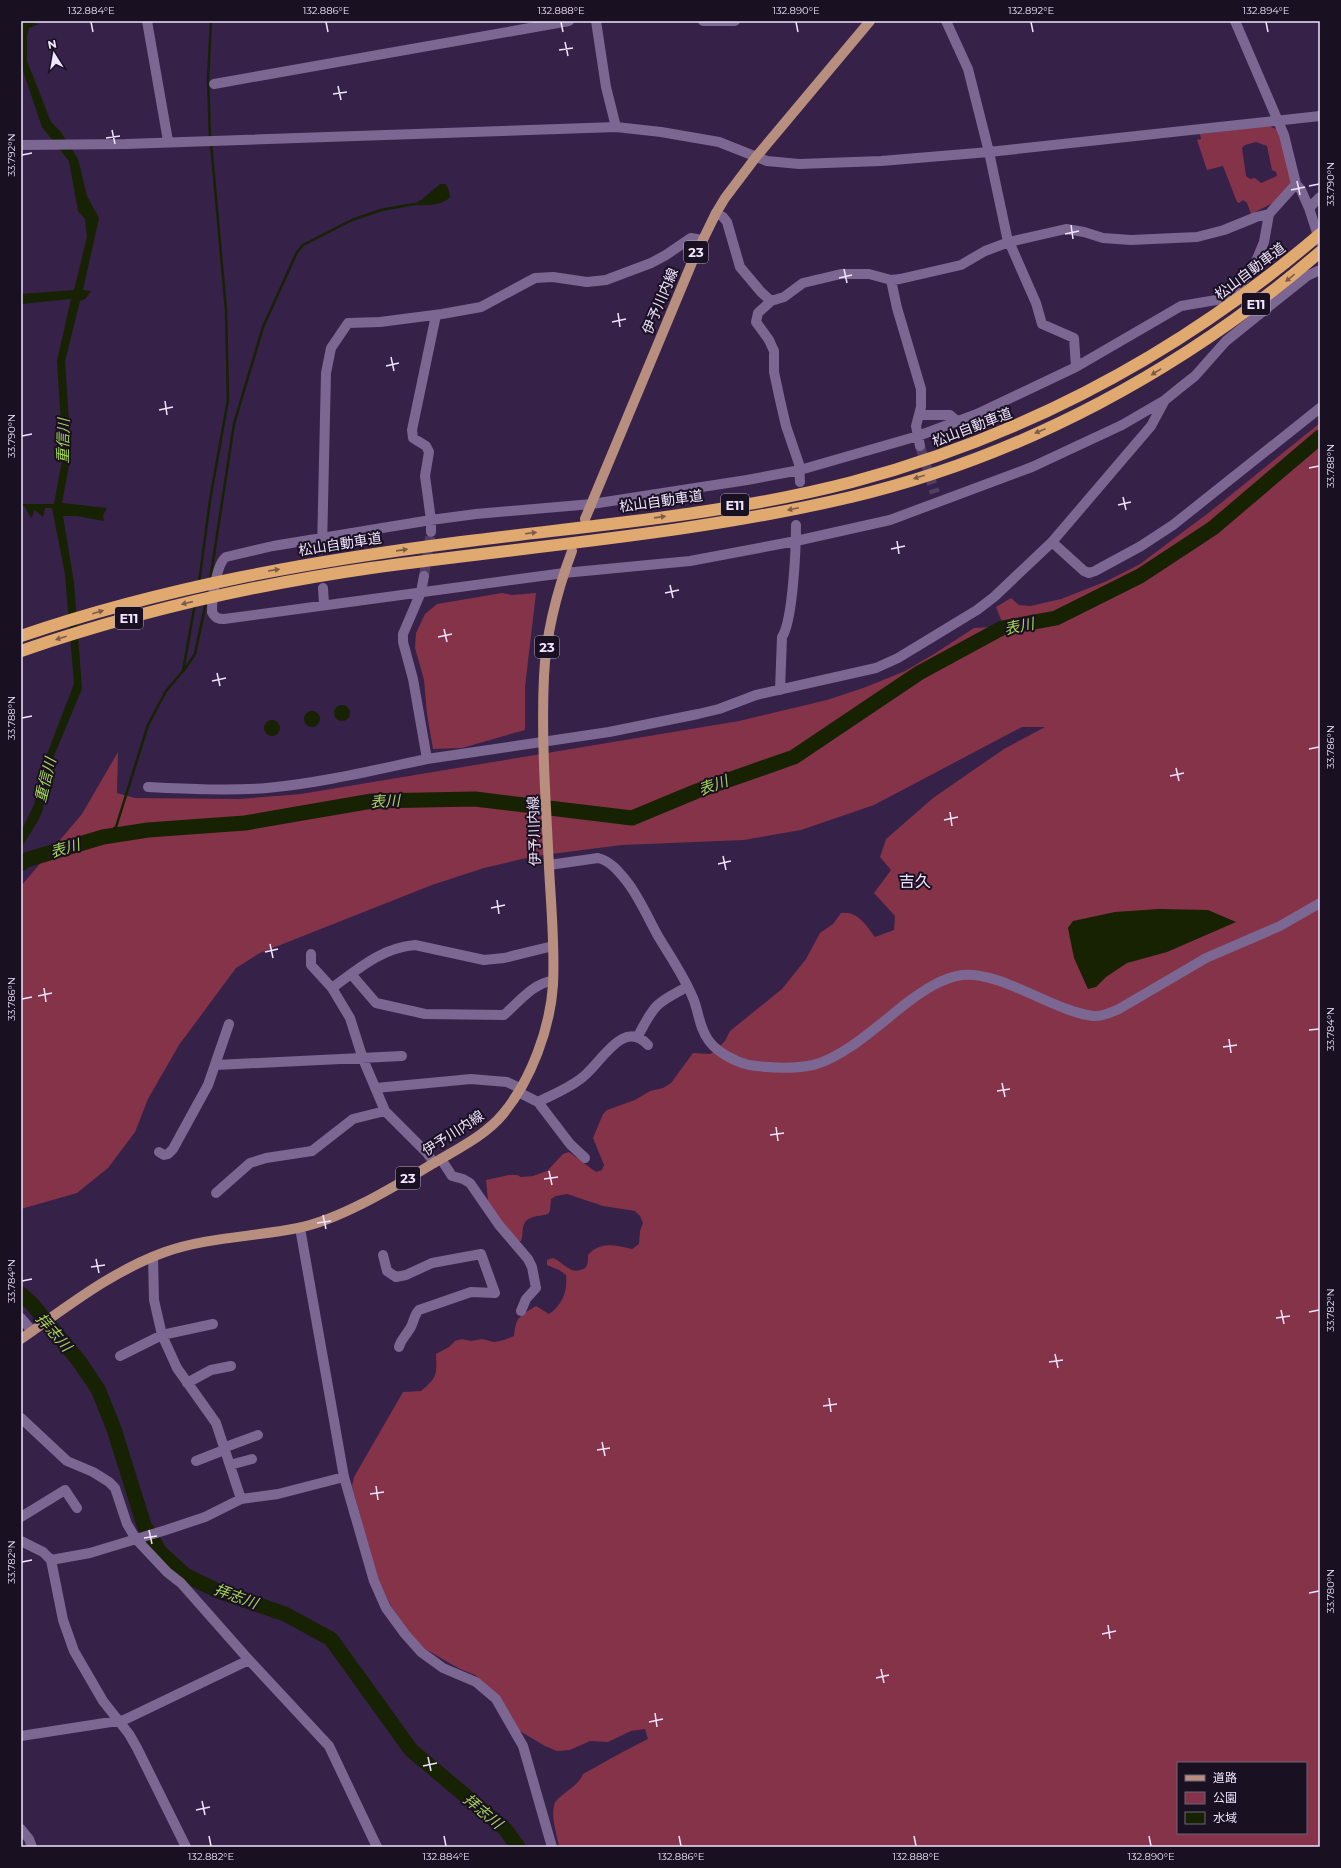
<svg xmlns="http://www.w3.org/2000/svg" width="1341" height="1868" font-family="Montserrat,'Noto Sans JP',sans-serif">
<style>
.green{fill:#843348;fill-rule:evenodd}
.water{fill:#162202}
.lines{fill:none;stroke-linecap:round;stroke-linejoin:round}
.stream{stroke:#162202;stroke-width:2.5}
.river{stroke:#162202;stroke-width:15}
.minor-tunnel{stroke:#523e64;stroke-width:10;stroke-dasharray:10 5;stroke-linecap:butt}
.minor{stroke:#7c6692;stroke-width:10}
.major{stroke:#b88e7e;stroke-width:10}
.highway{stroke:#e0a970;stroke-width:12}
.oneway{fill:#7c5c49}
.ticks{fill:none;stroke:#f0e4fe;stroke-width:1.5}
.labels{text-anchor:middle;dominant-baseline:central;stroke-width:4;stroke-linejoin:round;paint-order:stroke}
.shield{fill:#191022;stroke:#b0a4bc;stroke-width:1}
.shield-label{font-size:13px;font-weight:bold;fill:#f0e4fe}
.street-label{font-size:14px;fill:#f0e4fe;stroke:#191022}
.water-label{font-size:15px;font-style:italic;fill:#a7d852;stroke:#191022}
.quarter-label{font-size:16px;fill:#f0e4fe;stroke:#191022}
.neatline{fill:none;stroke:#f0e4fe;stroke-width:1.5}
.ticks-label{font-size:10px;text-anchor:middle;fill:#f0e4fe}
</style>
<rect width="100%" height="100%" fill="#362149"/>
<path class="green" d="M1269,126L1276,129L1280,134L1292,184L1273,203L1251,214L1247,203L1243,200L1239,203L1237,202L1223,166L1207,170L1197,140L1201,139L1200,134ZM1256,142L1267,146L1272,170L1276,172L1277,176L1261,183L1255,178L1250,179L1246,176L1242,148L1245,145Z
M1320,423V1847H559C557,1835 551,1818 554,1806C555,1796 578,1788 583,1774C605,1762 625,1750 648,1739L645,1729L631,1731L608,1742L590,1741L570,1750L557,1751L545,1746L518,1730L493,1691L475,1675L458,1668L422,1647L408,1631L391,1606L378,1579L352,1486L354,1477L403,1392L421,1391C437,1377 437,1376 436,1354L449,1347L455,1341L462,1339L471,1341L482,1339L494,1342L504,1340L514,1336C516,1316 520,1316 536,1306L549,1314C562,1305 568,1291 566,1275L559,1270L547,1265V1260L553,1258C560,1261 564,1266 570,1269C574,1272 585,1271 587,1265C588,1262 588,1258 588,1255C600,1241 616,1245 632,1249L639,1244L640,1231L643,1223L640,1216L635,1211L603,1206L567,1194L556,1196L551,1199L550,1211L548,1214C538,1217 525,1215 523,1228C522,1233 523,1236 521,1241H518L498,1219L488,1201L486,1180L509,1175H517L521,1177L533,1176L547,1171L563,1154L569,1152L596,1172L602,1170L604,1165L593,1138L603,1114L607,1110L635,1100L650,1091L663,1088L671,1083L693,1053L710,1054L715,1051L725,1041L730,1031L782,989L806,959L820,933L833,924L841,913C858,911 866,925 875,937L894,930L895,916L874,893L891,870L880,857L886,839L933,798L1004,749L1045,727H1022L874,805L801,830L744,840L622,845L535,856L484,868L432,885L260,953L236,968L179,1045L148,1099L135,1132L108,1168L77,1193L21,1209V886L82,814L118,752L117,793L135,798L239,799L301,794L739,721L827,700L866,687L905,671L934,654L974,628L992,627L1002,622L996,607L1011,598L1019,605L1030,606L1061,599L1107,581L1140,564L1211,511ZM1178,1763H1306V1833H1178Z
M502,593L512,595L536,593L525,687V730L462,748L433,749L427,714L424,680L415,648L416,633L425,614L437,604Z"/>
<path class="water" d="M21,21L39,24L29,28L27,36V61L51,122L60,131L78,159L87,196L99,218L83,290L91,291L85,299L80,301L65,361L71,454L62,503L107,508L103,515L104,521L77,516H63L74,583L82,689L48,770L45,790L54,786L45,796L43,809L39,819L23,845V853L21,851V831L34,805L42,767L74,684L65,574L52,508H45L43,517L35,510L31,518L25,507L21,504H54L63,455L57,361L71,299L21,304V294L74,290L87,237L85,219L78,211L69,161L42,127L24,74L21,63Z
M440,184H445L448,188L450,197C441,207 423,205 411,205L421,200Z
M334 713a8 8 0 1 1 16 0a8 8 0 1 1-16 0Z
M304 719a8 8 0 1 1 16 0a8 8 0 1 1-16 0Z
M264 728a8 8 0 1 1 16 0a8 8 0 1 1-16 0Z
M1159,909L1208,910L1236,922L1167,952L1127,963L1106,977L1096,987L1088,989L1074,958L1068,928L1073,921L1115,912Z"/>
<g class="lines">
<path class="stream" d="M210,138L208,79L211,21
M210,581L234,424L263,327L297,252L303,245L352,220L381,210L414,204
M199,583L210,500L228,400L226,310L211,143
M184,670L195,654L206,602
M103,837L116,827L148,725L166,691L183,671L195,604"/>
<path class="river" d="M21,864L26,860L103,837L148,830L245,823L372,801L475,799L632,818L697,791L794,757L919,673L1002,628L1056,618L1140,576L1213,528L1320,437
M21,1294L32,1304L79,1361L98,1389L114,1429L144,1525L160,1552L185,1575L218,1591L285,1614L331,1639L411,1750L505,1829L518,1847"/>
<path class="minor-tunnel" d="M920,446L935,493
M424,576L431,532"/>
<path class="minor" d="M147,21L168,141
M596,21L606,87L616,127
M703,21H735
M946,21L968,69L989,152L1007,237L1036,303L1042,324L1074,338L1076,367
M1235,21L1284,135L1296,184L1301,190L1309,208L1320,242
M214,84L569,21
M21,145L126,144L616,127L661,132L719,142L767,161L799,164L881,161L989,152L1320,116
M1296,184L1269,214L1264,242L1252,271L1235,289L1222,299L1181,306L1076,367L977,414L918,436L800,470L747,480L592,504L476,514L431,520L273,546L226,557C216,564 212,600 212,612C215,618 218,619 224,619L564,573L690,561L796,541L890,520L1032,467L1122,425L1165,400L1181,387L1195,376L1226,341L1307,276L1320,270
M1309,208L1320,197
M716,213L723,217L727,222L740,267L761,292L771,301L784,297L803,283L841,274H869L891,280L900,279L961,265L985,251L1009,242L1066,229L1084,232L1103,238L1131,240L1197,237L1224,230L1256,217L1269,214
M891,280L897,308L921,389V407L916,426L920,446
M771,301L758,313L756,322L769,340L774,351V372L780,400L786,426L799,464L800,482
M919,415H950L957,421
M431,532V520L425,476L429,452L426,446L413,438L412,430L436,315
M1052,542L1084,571L1089,573L1095,571L1141,546L1173,525L1320,408
M322,549L326,373L331,348L348,323L380,322L442,314L481,307L535,278L553,277L587,282L606,280L651,263L666,255L691,238L702,240
M424,576L421,592L403,634V642L413,679L427,759L609,732L698,714L719,709L756,695L876,668L898,658L977,610L994,597L1052,542L1151,426L1165,400
M323,588L324,604
M780,690L782,637C793,621 796,547 796,525
M148,787C188,789 228,791 267,788C321,783 374,770 427,759
M549,865L598,858C611,861 620,873 628,883C640,899 648,918 658,936C670,956 684,976 693,998C699,1012 699,1028 709,1041C718,1053 736,1062 749,1065C769,1068 793,1069 813,1065C844,1058 883,1021 908,1002C924,990 942,978 962,975C1001,971 1053,1011 1093,1016C1102,1017 1112,1012 1119,1009L1206,958L1280,926L1320,903
M311,954V965L332,988L350,1018L363,1059L385,1111L427,1153L434,1163
M351,974L376,1003L425,1014L504,1015C517,1004 534,982 553,981
M332,988C358,969 381,948 415,945L484,960L504,958L553,946
M638,1036C654,1005 656,1003 687,987
M216,1065L402,1056
M376,1088L471,1079L507,1082L520,1088
M518,1092L538,1102L570,1144L585,1158
M538,1102C552,1095 567,1089 579,1080C599,1068 622,1016 648,1045
M159,1152L164,1155L168,1154L173,1149L208,1085L229,1024
M441,1159L452,1176L463,1179L470,1183L499,1225L528,1259L532,1267L536,1288L526,1299L521,1311
M216,1193L250,1163L266,1158L312,1151L353,1119L385,1111
M300,1228L344,1477L374,1581L386,1608L405,1634L421,1652L443,1668L476,1682L496,1699L523,1746L552,1847
M383,1255L387,1271L396,1277L406,1275L432,1263L481,1254L495,1293L471,1292L419,1310C413,1316 414,1324 409,1330C405,1337 401,1339 399,1347
M153,1257L154,1300L162,1335L177,1368L216,1423L241,1499
M21,1318L32,1331
M120,1356L162,1335L213,1324
M187,1383L211,1370L231,1366
M21,1418L67,1461L93,1472L109,1482L115,1488L127,1524L136,1539L167,1572L181,1583L249,1660L329,1746L377,1847
M223,1448L258,1435
M196,1461L224,1450
M230,1465L252,1459
M21,1517L65,1490L77,1508
M21,1541L43,1552L51,1560L63,1620L74,1651L103,1701L129,1734L137,1748L186,1847
M51,1560L90,1553L166,1530L205,1517L241,1499L278,1494L344,1477
M21,1736L124,1720L249,1660
M21,1829L29,1839L32,1847"/>
<path class="major" d="M585,519L693,260L716,213L725,198L756,157L870,21
M21,1339C67,1307 112,1271 165,1252C207,1237 254,1237 298,1228C342,1219 395,1186 434,1163C457,1149 486,1135 503,1114C531,1080 550,1029 553,985C555,946 551,906 549,867C546,804 541,739 544,676C546,633 557,591 572,551"/>
<path class="highway" d="M21,636C164,587 312,561 461,542C592,525 725,515 852,482C1028,435 1182,352 1320,234
M21,651C135,612 252,585 371,568C531,546 693,534 851,497C1024,456 1186,368 1320,252"/>
</g>
<defs><path id="oneway-solid" d="M-6-.8H1V-3.2L6.5 0L1 3.2V.8H-6Z"/></defs>
<g class="oneway">
<use href="#oneway-solid" transform="translate(1290 278) rotate(141)"/>
<use href="#oneway-solid" transform="translate(1156 372) rotate(148)"/>
<use href="#oneway-solid" transform="translate(1040 431) rotate(157)"/>
<use href="#oneway-solid" transform="translate(919 477) rotate(163)"/>
<use href="#oneway-solid" transform="translate(793 509) rotate(168)"/>
<use href="#oneway-solid" transform="translate(660 517) rotate(-8)"/>
<use href="#oneway-solid" transform="translate(531 533) rotate(-7)"/>
<use href="#oneway-solid" transform="translate(402 550) rotate(-8)"/>
<use href="#oneway-solid" transform="translate(274 570) rotate(-9)"/>
<use href="#oneway-solid" transform="translate(187 603) rotate(167)"/>
<use href="#oneway-solid" transform="translate(98 612) rotate(-16)"/>
<use href="#oneway-solid" transform="translate(61 638) rotate(163)"/>
</g>
<path class="ticks" d="M91,22L93,32M326,22L328,32M561,22L563,32M796,22L798,32M1031,22L1033,32M1266,22L1268,32M565,42L568,56M559,50L573,48M338,86L341,100M333,94L347,92M112,130L115,144M106,138L120,136M22,155L32,153M1297,181L1300,195M1309,186L1319,184M1291,190L1305,187M1071,225L1073,239M1065,234L1079,231M844,269L847,283M839,278L852,275M618,313L620,327M612,322L626,319M391,357L394,371M386,366L399,363M165,401L167,415M159,410L173,407M22,436L32,434M1309,468L1319,466M1123,497L1126,510M1118,505L1131,502M897,541L899,554M891,549L905,546M670,585L673,598M665,593L679,590M444,629L447,642M438,637L452,634M217,673L220,686M212,681L226,678M22,718L32,716M1309,749L1319,747M1176,768L1179,781M1170,776L1184,773M950,812L952,826M944,820L958,817M723,856L726,870M718,864L731,861M497,900L499,914M491,908L505,905M270,944L273,958M265,952L278,949M44,988L46,1002M38,996L52,993M22,999L32,997M1309,1030L1319,1029M1229,1039L1231,1053M1223,1047L1237,1045M1002,1083L1005,1097M997,1091L1010,1089M776,1127L778,1141M770,1135L784,1133M549,1171L552,1185M544,1179L558,1177M323,1215L326,1229M317,1223L331,1221M96,1259L99,1273M91,1267L105,1265M22,1281L32,1279M1281,1310L1284,1324M1309,1312L1319,1310M1276,1318L1290,1316M1055,1354L1058,1368M1049,1362L1063,1360M829,1398L831,1412M823,1406L837,1404M602,1442L605,1456M597,1450L610,1448M376,1486L378,1500M370,1494L384,1492M149,1530L152,1544M144,1538L157,1536M22,1562L32,1560M1309,1593L1319,1591M1108,1625L1110,1639M1102,1634L1116,1631M881,1669L884,1683M876,1678L889,1675M655,1713L657,1727M649,1722L663,1719M428,1757L431,1771M423,1766L437,1763M202,1801L205,1815M196,1810L210,1807M209,1836L211,1846M444,1836L446,1846M679,1836L681,1846M914,1836L916,1846M1149,1836L1151,1846"/>
<g class="labels">
<g class="shield">
<rect x="684" y="241" width="24" height="22" rx="3"/>
<rect x="1242" y="293" width="28" height="22" rx="3"/>
<rect x="721" y="494" width="28" height="22" rx="3"/>
<rect x="115" y="607" width="28" height="22" rx="3"/>
<rect x="535" y="636" width="24" height="22" rx="3"/>
<rect x="396" y="1167" width="24" height="22" rx="3"/>
</g>
<g class="shield-label">
<text x="696" y="252">23</text>
<text x="1256" y="304">E11</text>
<text x="735" y="505">E11</text>
<text x="129" y="618">E11</text>
<text x="547" y="647">23</text>
<text x="408" y="1178">23</text>
</g>
<g class="street-label">
<text transform="translate(1250 271) rotate(-37)">松山自動車道</text>
<text transform="translate(660 301) rotate(-67)">伊予川内線</text>
<text transform="translate(972 427) rotate(-21)">松山自動車道</text>
<text transform="translate(661 501) rotate(-8)">松山自動車道</text>
<text transform="translate(340 544) rotate(-9)">松山自動車道</text>
<text transform="translate(534 831) rotate(-92)">伊予川内線</text>
<text transform="translate(453 1133) rotate(-33)">伊予川内線</text>
</g>
<g class="water-label">
<text transform="translate(63 441) rotate(-89)">重信川</text>
<text transform="translate(1019 626) rotate(-12)">表川</text>
<text transform="translate(45 780) rotate(-76)">重信川</text>
<text transform="translate(713 785) rotate(-20)">表川</text>
<text transform="translate(385 801) rotate(-3)">表川</text>
<text transform="translate(65 848) rotate(-16)">表川</text>
<text transform="translate(54 1332) rotate(49)">拝志川</text>
<text transform="translate(236 1596) rotate(20)">拝志川</text>
<text transform="translate(483 1811) rotate(40)">拝志川</text>
</g>
<g class="quarter-label">
<text x="915" y="881">吉久</text>
</g>
</g>
<rect width="1341" height="1868" fill="none" stroke="#191022" stroke-width="44"/>
<rect x="1177" y="1762" width="130" height="72" fill="#191022" stroke="#6f657a"/>
<rect x="1185" y="1775" width="20" height="6" fill="#b88e7e" stroke="#6f657a"/>
<text x="1213" y="1782" font-size="12" fill="#f0e4fe">道路</text>
<rect x="1185" y="1792" width="20" height="12" fill="#843348" stroke="#6f657a"/>
<text x="1213" y="1802" font-size="12" fill="#f0e4fe">公園</text>
<rect x="1185" y="1812" width="20" height="12" fill="#162202" stroke="#6f657a"/>
<text x="1213" y="1822" font-size="12" fill="#f0e4fe">水域</text>
<g transform="translate(54 54) rotate(349)" stroke="#191022" stroke-width="3" paint-order="stroke">
<path d="M0-3L7 15L0 10L-7 15Z" fill="#f0e4fe"/>
<text y="-6" font-size="11" font-weight="bold" text-anchor="middle" fill="#f0e4fe">N</text>
</g>
<rect x="22" y="22" width="1297" height="1824" class="neatline"/>
<g class="ticks-label">
<text x="91" y="14">132.884°E</text>
<text x="326" y="14">132.886°E</text>
<text x="561" y="14">132.888°E</text>
<text x="796" y="14">132.890°E</text>
<text x="1031" y="14">132.892°E</text>
<text x="1266" y="14">132.894°E</text>
<text transform="translate(11 155) rotate(-90)" y="4">33.792°N</text>
<text transform="translate(1330 184) rotate(-90)" y="4">33.790°N</text>
<text transform="translate(11 436) rotate(-90)" y="4">33.790°N</text>
<text transform="translate(1330 466) rotate(-90)" y="4">33.788°N</text>
<text transform="translate(11 718) rotate(-90)" y="4">33.788°N</text>
<text transform="translate(1330 747) rotate(-90)" y="4">33.786°N</text>
<text transform="translate(11 999) rotate(-90)" y="4">33.786°N</text>
<text transform="translate(1330 1029) rotate(-90)" y="4">33.784°N</text>
<text transform="translate(11 1281) rotate(-90)" y="4">33.784°N</text>
<text transform="translate(1330 1310) rotate(-90)" y="4">33.782°N</text>
<text transform="translate(11 1562) rotate(-90)" y="4">33.782°N</text>
<text transform="translate(1330 1591) rotate(-90)" y="4">33.780°N</text>
<text x="211" y="1860">132.882°E</text>
<text x="446" y="1860">132.884°E</text>
<text x="681" y="1860">132.886°E</text>
<text x="916" y="1860">132.888°E</text>
<text x="1151" y="1860">132.890°E</text>
</g>
</svg>
